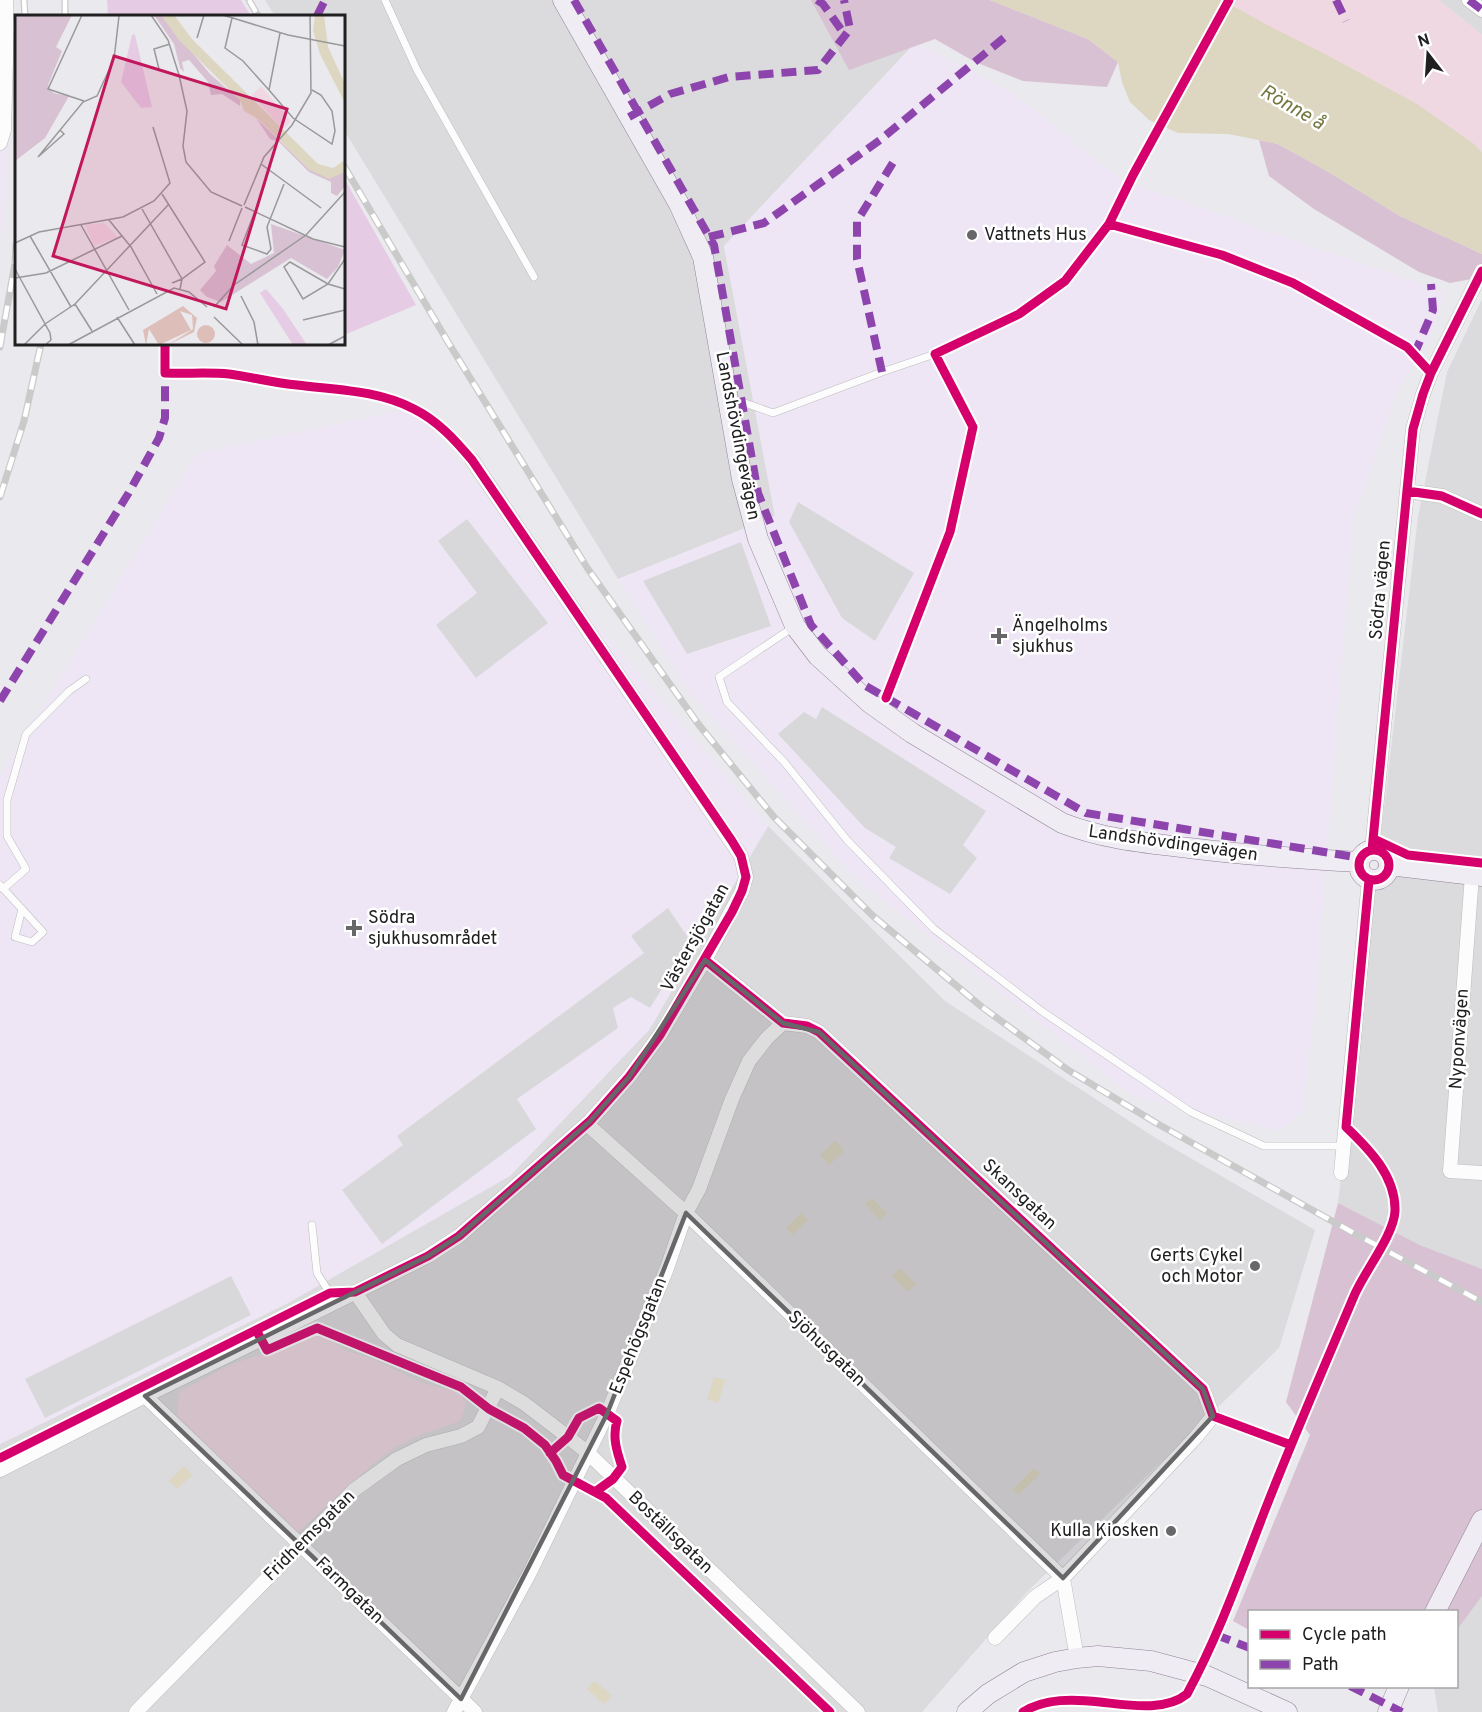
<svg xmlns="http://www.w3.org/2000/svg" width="1482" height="1712" font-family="Overpass,sans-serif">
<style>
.residential{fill:#dbdadc}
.education{fill:#eee6f5}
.grass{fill:#e6cbe5}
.forest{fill:#d8c1d3}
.park{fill:#efd8e2}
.parking{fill:#d8d8da}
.water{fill:#ddd6c0}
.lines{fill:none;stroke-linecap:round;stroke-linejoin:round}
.lane-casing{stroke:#bcbcbe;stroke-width:8}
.street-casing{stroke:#bcbcbe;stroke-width:15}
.secondary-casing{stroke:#8f8396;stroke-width:21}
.lane{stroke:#fcfcfc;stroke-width:7}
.street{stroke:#fcfcfc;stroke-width:14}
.secondary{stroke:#f0ecf3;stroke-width:20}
.rail-casing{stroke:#cbcacb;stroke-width:7}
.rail{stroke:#fff;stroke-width:4.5;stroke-dasharray:14;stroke-linecap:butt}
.quiet{stroke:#8e44ad;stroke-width:8;stroke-dasharray:15 8;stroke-linecap:butt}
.cycleway-casing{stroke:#fff;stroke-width:13}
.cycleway{stroke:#d6006c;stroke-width:9}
.marked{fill:#676668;fill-opacity:0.2;stroke:#676668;stroke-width:4.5;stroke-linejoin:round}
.poi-dot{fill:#676668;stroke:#fff;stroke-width:2}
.labels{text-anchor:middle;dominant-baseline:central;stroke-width:5;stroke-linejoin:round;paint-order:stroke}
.poi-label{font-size:18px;fill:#202020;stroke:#fff;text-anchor:start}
.street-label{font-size:18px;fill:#202020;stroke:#fff}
.water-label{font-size:20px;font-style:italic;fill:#747842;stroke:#fff}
.inset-road{fill:none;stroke:#99999b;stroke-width:1.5}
.view{fill:#c2185b;fill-opacity:0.15;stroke:#c2185b;stroke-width:3}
.inset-edge{fill:none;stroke:#202020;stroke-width:3}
</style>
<rect width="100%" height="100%" fill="#eae9ed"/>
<path class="residential" d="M265,0H853L916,42L724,246L775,516L618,579L344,130V16H275Z
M1439,0H1482V35Z
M1482,299V1269L1420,1245L1338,1203L1418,517L1447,372Z
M768,826L945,1001L1154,1137L1315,1230L1279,1348L1026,1593L922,1712H0V1444L290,1302L649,1030Z
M1482,1596V1712H1438L1434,1687L1456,1686L1457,1630Z"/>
<path class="education" d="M0,0H13V77L3,224L0,238Z
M916,42L1015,95L1123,181L1445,292L1433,332L1397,391L1353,521L1316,996L1303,1111L1279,1131L1133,1096L855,878L690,693L618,579L775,516L724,246Z
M413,408L768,826L649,1030L510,1176L290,1302L0,1444V776L197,453Z"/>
<path class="grass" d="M107,0H241L251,16H108Z
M344,178L416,305L344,335Z"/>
<path class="forest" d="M811,0H990L1088,39L1118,62L1107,87L1023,81L975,62L935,39L849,70Z
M1259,140L1278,144L1327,171L1400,216L1482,254V277L1450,283L1419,272L1314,209L1269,176Z
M1338,1203L1420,1245L1482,1269V1596L1457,1630L1456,1612H1250L1249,1630L1233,1621L1310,1435L1286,1402Z"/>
<path class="park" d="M1222,0H1439L1482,35V152L1474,144Z
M320,1333L346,1351L370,1358L423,1383L460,1393L466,1404L460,1421L420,1435L394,1448L373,1464L297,1533L177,1416L179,1392L228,1366Z"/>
<path class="parking" d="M798,502L914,573L875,641L842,618L789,522Z
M467,519L548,623L476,678L436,625L477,593L438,541Z
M741,542L771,626L687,654L643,581Z
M822,707L986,811L963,845L977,858L950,894L889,858L896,847L865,828L778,734L804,712L816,719Z
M668,908L691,942L650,1008L631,997L613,1008L618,1028L517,1099L536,1129L382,1244L342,1190L403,1145L397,1136L644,953L631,936Z
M231,1276L251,1315L45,1418L25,1379Z"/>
<path class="water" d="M990,0H1222L1269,26L1327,55L1417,104L1474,144L1482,152V254L1400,216L1327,171L1278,144L1228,134L1178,133L1149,120L1130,102L1122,82L1118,62L1088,39Z
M835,1140L844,1151L829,1165L820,1155Z
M872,1198L887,1213L880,1220L865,1204Z
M801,1213L808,1220L793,1235L786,1228Z
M900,1268L916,1284L908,1292L892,1276Z
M714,1377L725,1380L718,1403L707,1399Z
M184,1466L192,1475L177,1489L169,1481Z
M1034,1468L1040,1474L1018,1495L1012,1490Z
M595,1681L612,1696L604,1704L587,1689Z"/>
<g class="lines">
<defs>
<path id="lane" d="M385,0L417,70L534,277
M731,403L742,402L773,413L882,372L935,354
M795,626L719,677L727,702L785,763L847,840L934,929L1043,1012L1191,1112L1264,1146H1344
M0,885L43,932L32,942L15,937L22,909
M3,889L26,869L7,836V800L26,734L69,691L86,679
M312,1225L317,1273L336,1303"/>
<path id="street" d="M1469,0L1482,10
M0,143L4,130L7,25L6,0
M1407,491L1442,496L1482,514
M1372,850L1413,429L1423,394L1431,373L1482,271
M1472,875L1450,1171L1482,1173
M705,960L783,1023
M783,1023L807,1026L819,1032L1203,1389L1213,1416L1196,1437L1063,1578L1077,1658
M587,1124L686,1213L1063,1578L1035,1597L995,1638
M1341,1173L1369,880
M355,1292L384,1334L397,1345L498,1388L525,1404L568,1437L588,1453L858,1712
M145,1396L475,1712
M0,1470L145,1396L270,1335L428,1256L459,1236L590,1121L629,1077L660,1035L705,960L742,891L746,877L741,856L472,460
M136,1712L354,1490L397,1459L426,1445L461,1436L478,1427L498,1388
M454,1712L530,1572L607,1414L667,1268L686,1213L699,1189L732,1099L749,1061L767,1038L783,1023"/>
<path id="secondary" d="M563,0L679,204L703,257L742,479L758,539L795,626L818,656L870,703L912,733L1062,823C1103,839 1145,843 1189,848C1245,855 1302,859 1359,862
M1359 865a15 15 0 1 1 30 0a15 15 0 1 1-30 0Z
M1389,865L1482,876
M1435,1612L1482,1520
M967,1712L988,1694L1024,1672L1055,1662L1077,1658L1098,1656L1151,1661L1207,1676L1287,1712
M1388,1712L1399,1686"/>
</defs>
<use href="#lane" class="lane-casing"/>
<use href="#street" class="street-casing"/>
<use href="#secondary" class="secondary-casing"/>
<use href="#lane" class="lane"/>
<use href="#street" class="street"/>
<use href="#secondary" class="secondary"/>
<defs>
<path id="rail" d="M24,0L25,16
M65,0V16
M249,0L258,16
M344,166L448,342L588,569L699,725L774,817L873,916L982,1007L1068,1070L1158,1124L1350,1231L1482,1302
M0,347L15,263L16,245
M0,497L24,421L41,344"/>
</defs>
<use href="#rail" class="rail-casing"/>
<use href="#rail" class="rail"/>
<path class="quiet" d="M574,0L714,245L758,493L811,625L864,685L1086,813L1361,858
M817,0L823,4L845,35
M1336,0L1346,21
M1469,0L1482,10
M317,16L325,0
M629,117L670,94L729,77L818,70L850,29L844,0
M709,237L764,223L880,140L1005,37
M1414,355L1433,310L1431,284
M882,372L857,259V221L894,161
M0,701L128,494L159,438L165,418V373
M1216,1635L1250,1648
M1350,1686L1402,1712"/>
<defs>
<path id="cycleway" d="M1229,0L1133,175L1109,224L1222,255L1293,283L1407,347L1431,373
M1407,491L1442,496L1482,514
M886,698L950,532L973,427L935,354L1019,314L1065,281L1109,224
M1374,839L1408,855L1482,863
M1372,850L1413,429L1423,394L1431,373L1482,271
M1359 865a15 15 0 1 1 30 0a15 15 0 1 1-30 0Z
M705,960L783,1023L807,1026L819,1032L1203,1389L1213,1416L1291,1445
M256,1330L267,1350L317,1328L461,1387L489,1409L524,1428L545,1445L556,1461L563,1475L606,1498L830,1712
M550,1453L568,1437L579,1418L599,1408L617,1421C612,1437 617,1452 622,1467L613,1479L595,1492
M0,1458L330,1293L355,1292L428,1256L459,1236L590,1121L629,1077L660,1035L732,912L742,891L746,877L741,856L732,841L472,460C455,440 438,421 414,409C378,390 336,390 297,385C274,383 252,377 229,374C208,372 186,374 165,373V344
M1023,1712C1045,1698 1074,1699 1100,1702C1128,1705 1165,1712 1187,1694C1219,1635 1241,1572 1265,1510C1293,1438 1324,1367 1354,1296C1364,1272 1394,1235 1395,1211C1396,1176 1369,1149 1346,1127L1369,880"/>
</defs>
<use href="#cycleway" class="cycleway-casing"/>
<use href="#cycleway" class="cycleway"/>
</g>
<path class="marked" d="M705,960L783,1023L819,1032L1203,1389L1213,1416L1063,1578L686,1213L607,1414L461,1699L145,1396L428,1256L459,1236L590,1121L629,1077Z"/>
<g class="poi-dot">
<circle cx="972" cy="235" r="6"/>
<path d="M996 627h6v6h6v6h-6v6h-6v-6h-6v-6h6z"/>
<path d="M351 919h6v6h6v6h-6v6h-6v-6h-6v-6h6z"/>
<circle cx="1255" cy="1266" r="6"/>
<circle cx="1171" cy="1531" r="6"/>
</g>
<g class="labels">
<g class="poi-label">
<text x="984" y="235">Vattnets Hus</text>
<text x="1012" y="626">Ängelholms<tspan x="1012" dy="21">sjukhus</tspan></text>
<text x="368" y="918">Södra<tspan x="368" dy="21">sjukhusområdet</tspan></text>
<text x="1243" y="1256" text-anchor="end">Gerts Cykel<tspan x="1243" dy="21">och Motor</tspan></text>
<text x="1159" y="1531" text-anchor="end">Kulla Kiosken</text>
</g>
<g class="street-label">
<text transform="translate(737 436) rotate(79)">Landshövdingevägen</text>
<text transform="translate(1381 590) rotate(-85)">Södra vägen</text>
<text transform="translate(1173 844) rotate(8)">Landshövdingevägen</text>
<text transform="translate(696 938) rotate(-61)">Västersjögatan</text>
<text transform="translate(1460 1039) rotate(-86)">Nyponvägen</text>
<text transform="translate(1019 1195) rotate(43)">Skansgatan</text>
<text transform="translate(639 1336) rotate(-68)">Espehögsgatan</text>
<text transform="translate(826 1349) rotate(44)">Sjöhusgatan</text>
<text transform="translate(670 1533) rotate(44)">Boställsgatan</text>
<text transform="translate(310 1536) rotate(-45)">Fridhemsgatan</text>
<text transform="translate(349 1591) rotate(44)">Farmgatan</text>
</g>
<g class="water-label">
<text transform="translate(1292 108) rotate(30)">Rönne å</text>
</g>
</g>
<g transform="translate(15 15)">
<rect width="330" height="330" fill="#eae9ed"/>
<path d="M120,19V20L137,92L126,93L106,67L117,20ZM251,274L268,294L292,330H278L245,278Z" fill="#e6cbe5"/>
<path d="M0,0H57L41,32L47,36L33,70L38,78L54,81L30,123L0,146ZM139,0H146L195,59L225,85V91L207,79L196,80L193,67L174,45L167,47L169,57L165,53L159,29ZM241,103L295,155L330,157V171L322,181L316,178V167L294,157L264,127L255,124ZM256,209L330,235L323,252L312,264L276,243L206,287L192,282L185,275L201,256L199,251L212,230L236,249L259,238Z" fill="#d8c1d3"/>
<path d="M246,71L276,106L271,112L267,113L237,80ZM89,208L103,222L79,231L70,210Z" fill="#efd8e2"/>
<path d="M168,291L182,303L179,317L153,330L178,314L177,300L165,296L176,315L144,330L134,314L131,330L128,315ZM182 319a9 9 0 1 1 18 0a9 9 0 1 1-18 0Z" fill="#debeb9"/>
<path d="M146,0H159L177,24L303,149L318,153L330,145V157L314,164L295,155L243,104L229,96L225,85L164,25ZM309,0L313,32L330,69V88L305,39L298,15L300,1Z" fill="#ddd6c0"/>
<path class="inset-road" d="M67,0L33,74L69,86M136,0L153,25L164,60L172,96L168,131L171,147L196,177L227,191M208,0L273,20L330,31M217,3L210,33L228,46L254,75M265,18L254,75L278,103L317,129L320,116L317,96L306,80L297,75M182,23L189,0M144,54L139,34L155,29M45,115L49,119L23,142L68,87L82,81L99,44L104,1M246,149L306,193M147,179L190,247L167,264L165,274M229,190L249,142L277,110L296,78L295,0M230,192L298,224L330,232M127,194L167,264L157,268M240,196L227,230L252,239L256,234L252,212L269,169M94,205L116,232L142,279M66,210L114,295M15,221L56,292M214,226L227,193M0,228L24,217L108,202L139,186L155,168L138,112M330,244L313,269L288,284L269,252L275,247L313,269L330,274M0,254L35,318L36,325L30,330M0,263L31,258L107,221M226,281L239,307L243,330M60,289L77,316M199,292L219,270L291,220L330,177M102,302L120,330M199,302L228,330M288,305L330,295M9,330L30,309L60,289L154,189M53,330L159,273L174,277L192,292M313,330L330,321"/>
<path class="view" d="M99,41L272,94L211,294L38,241Z"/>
<rect width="330" height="330" class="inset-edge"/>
</g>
<rect x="1248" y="1610" width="210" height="78" fill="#ffffff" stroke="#a6a6a6" stroke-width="1.5"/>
<rect x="1260" y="1630" width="30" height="9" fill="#d6006c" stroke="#a6a6a6" stroke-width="1.5"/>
<text x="1302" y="1640" font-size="18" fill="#202020">Cycle path</text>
<rect x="1260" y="1660" width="30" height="9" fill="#8e44ad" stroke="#a6a6a6" stroke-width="1.5"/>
<text x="1302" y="1670" font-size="18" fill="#202020">Path</text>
<g transform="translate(1428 54) rotate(343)" stroke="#ffffff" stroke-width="4.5" paint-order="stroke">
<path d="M0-4.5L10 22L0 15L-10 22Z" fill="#202020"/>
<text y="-9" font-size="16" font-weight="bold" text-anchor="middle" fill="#202020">N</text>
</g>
</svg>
